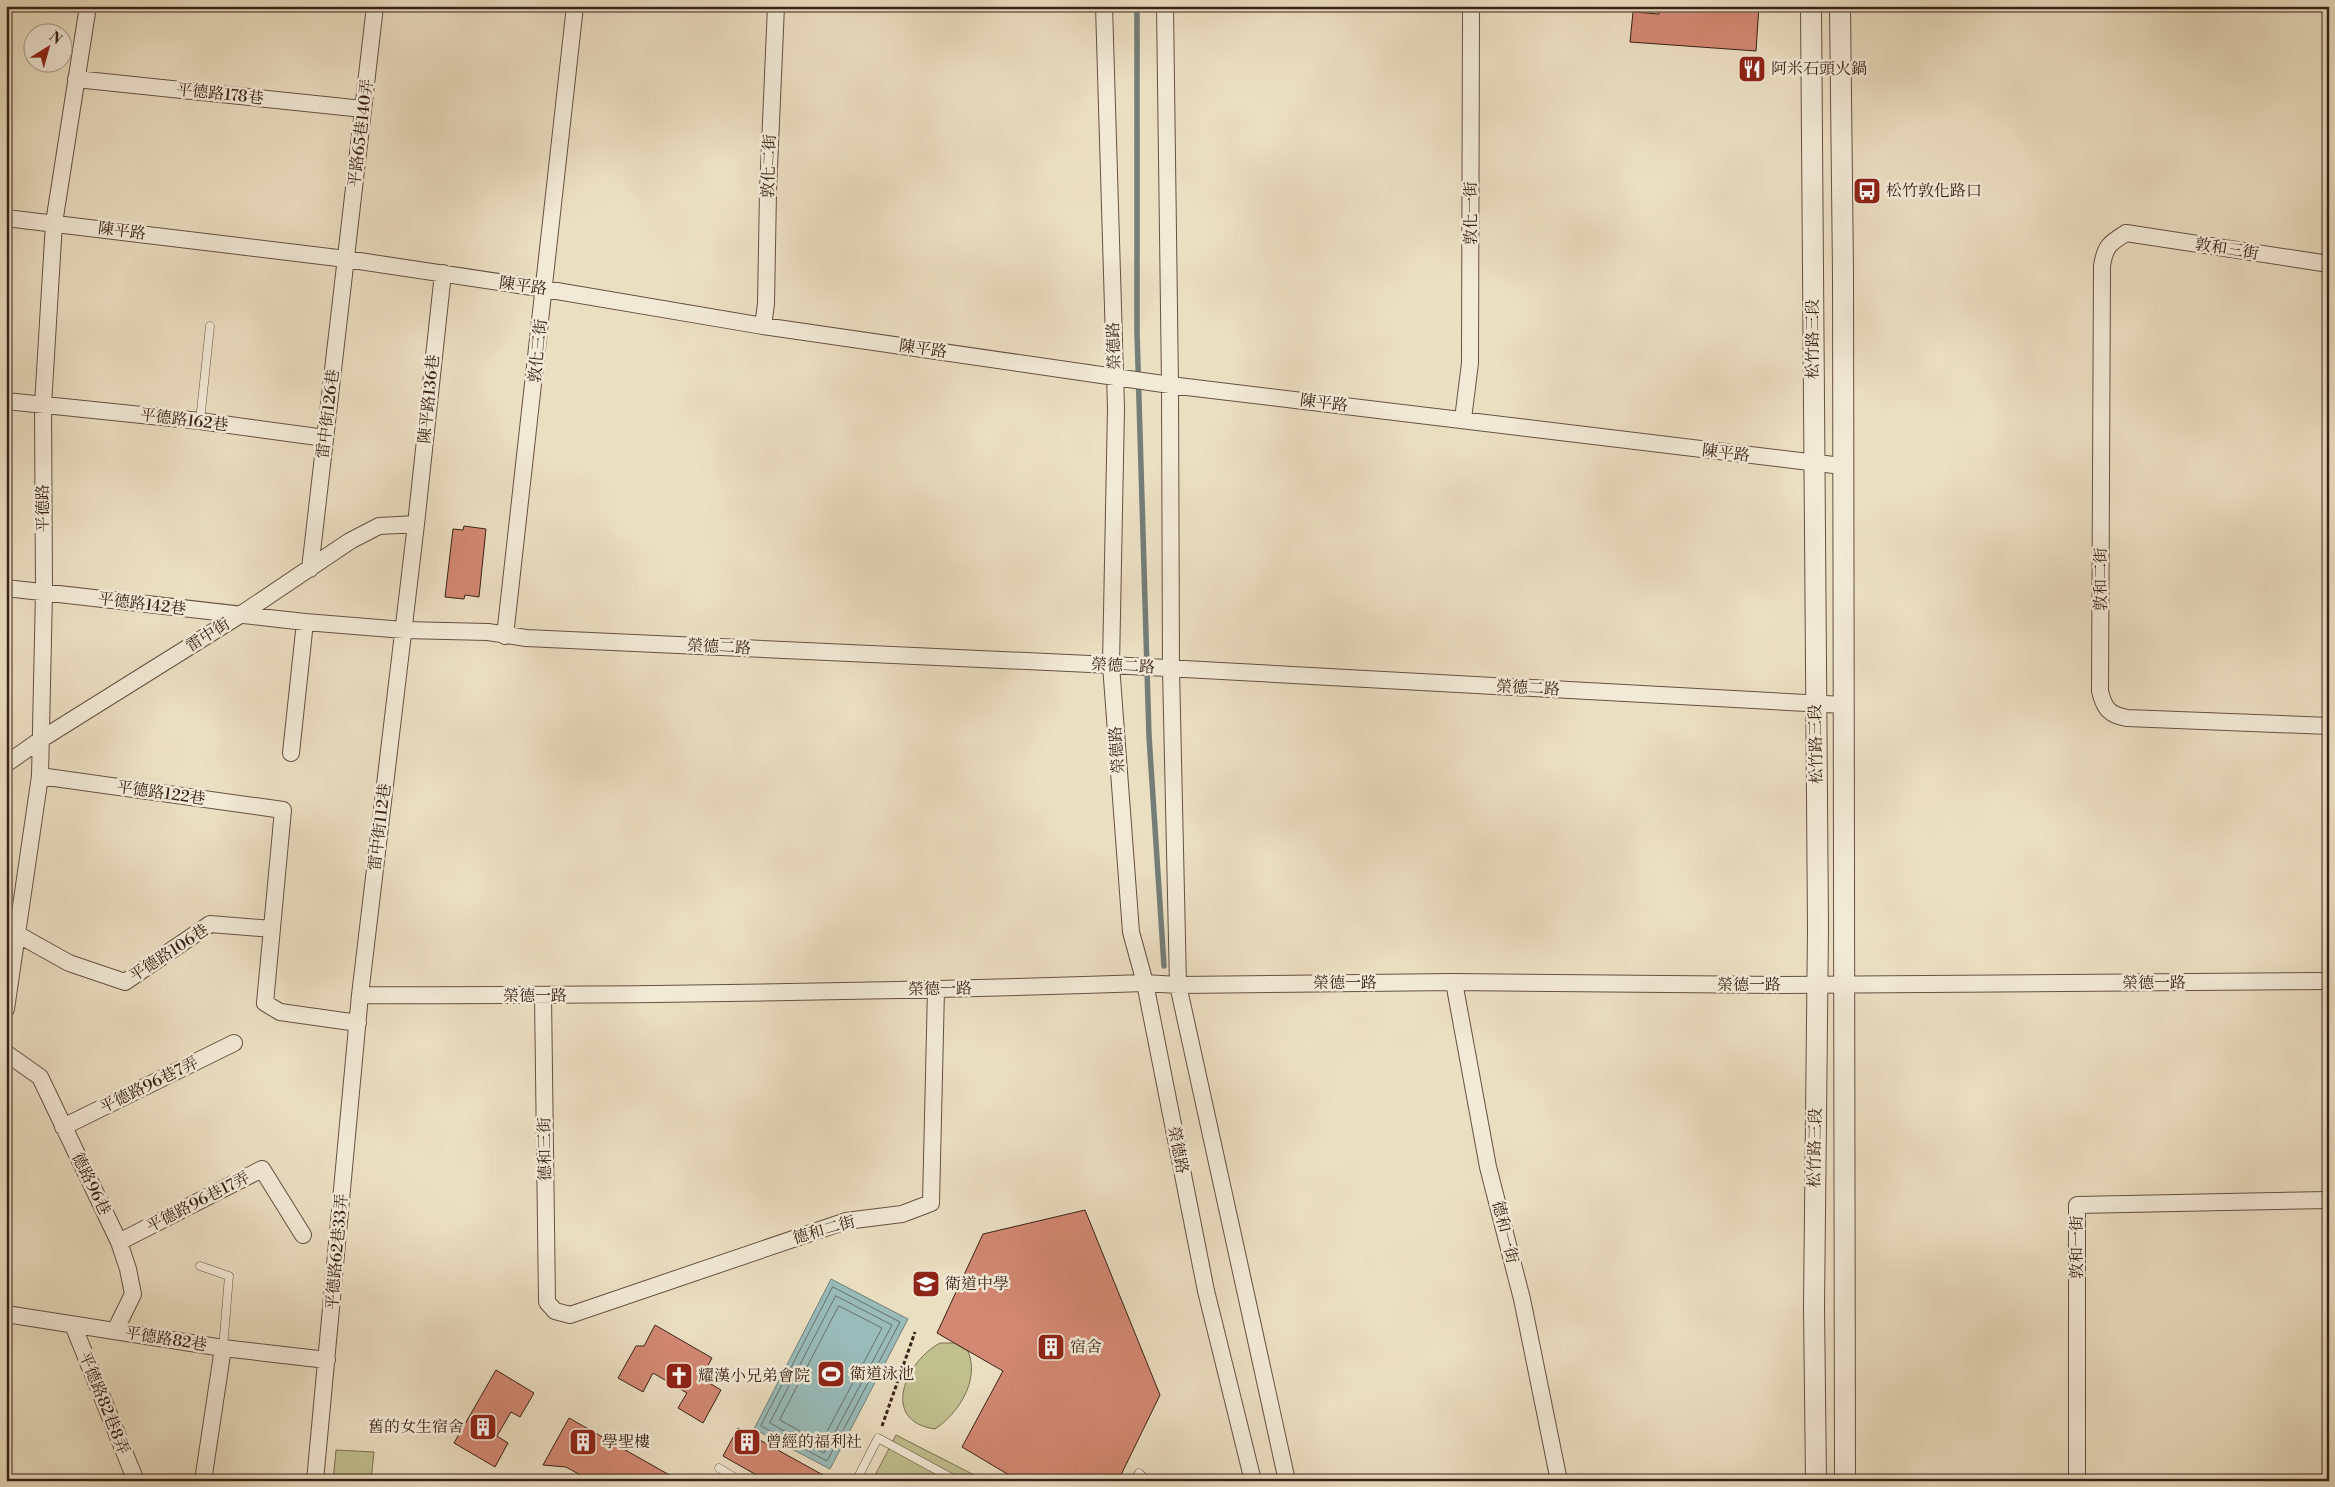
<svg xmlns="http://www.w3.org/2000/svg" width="2335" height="1487" font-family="'Libre Bodoni','Noto Serif TC',serif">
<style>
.green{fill:#c0bf8e;stroke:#7c7053}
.water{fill:#99bcba;stroke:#737e79}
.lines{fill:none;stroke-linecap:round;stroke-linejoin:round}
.shore{stroke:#696f69;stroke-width:1}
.stream{stroke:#737e79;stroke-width:5.5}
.building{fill:#d38873;stroke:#392218}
.service-casing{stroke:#665142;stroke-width:9}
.minor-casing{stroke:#665142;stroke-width:18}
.tertiary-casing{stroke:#665142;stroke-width:22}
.path{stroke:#392218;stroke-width:3;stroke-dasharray:4 2.5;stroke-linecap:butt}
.service{stroke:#f2ead7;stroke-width:8}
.minor{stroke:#f2ead7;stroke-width:16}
.tertiary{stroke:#f2ead7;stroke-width:20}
.labels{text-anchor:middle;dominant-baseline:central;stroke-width:5;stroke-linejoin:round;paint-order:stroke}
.poi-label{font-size:16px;fill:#392218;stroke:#f2ead7;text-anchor:start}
.street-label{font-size:16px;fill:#392218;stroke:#f2ead7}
</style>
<rect width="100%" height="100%" fill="#ebdfc2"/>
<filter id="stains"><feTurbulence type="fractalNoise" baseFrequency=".004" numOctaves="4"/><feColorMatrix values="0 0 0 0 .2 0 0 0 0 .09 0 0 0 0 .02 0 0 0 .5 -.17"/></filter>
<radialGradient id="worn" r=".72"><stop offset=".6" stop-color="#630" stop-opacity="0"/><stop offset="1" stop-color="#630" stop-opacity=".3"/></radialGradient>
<path class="green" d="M940,1343H954L968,1351C980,1380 959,1413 935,1429C879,1421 906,1361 940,1343Z
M896,1435L986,1481H872Z
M336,1450L374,1452L371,1481H333Z"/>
<path class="water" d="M831,1279L908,1319L830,1469L754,1429Z"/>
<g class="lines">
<path class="shore" d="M833,1287L900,1322L827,1461L761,1426Z
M836,1296L892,1325L824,1453L770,1423Z
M839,1306L882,1328L821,1443L780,1420Z"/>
<path class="stream" d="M1137,6V332L1149,736L1164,966"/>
</g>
<path class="building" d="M1659,6H1759L1756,51L1630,42L1633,12L1659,14Z
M464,526L486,529L479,597L465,595L464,599L445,597L453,529L463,530Z
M1085,1210L1160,1395L1118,1481H1019L962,1447L1003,1371L937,1333L983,1234Z
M655,1325L712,1358L701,1378L721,1390L703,1423L678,1408L687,1393L653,1373L643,1392L618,1378L636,1346H644Z
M496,1370L534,1393L520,1417L511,1412L497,1436L508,1443L495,1467L454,1443Z
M569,1418L680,1481H591L566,1467L543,1465Z
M738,1428L832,1480V1481H767L723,1456Z"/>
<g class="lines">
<defs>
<path id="service" d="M200,421L210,326
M200,1266L229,1276L223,1348
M719,1468L740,1481
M856,1481L878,1438L957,1481
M1134,1481L1139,1473L1147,1481"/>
<path id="minor" d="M1104,6L1116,408L1111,665L1131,932L1145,983L1206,1291L1253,1481
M1165,6L1170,385L1171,669L1178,985L1287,1481
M76,79L363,109
M6,218L346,259L545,289L763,326L1170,385L1842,466
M2329,264L2126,233C2110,243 2105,246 2102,266L2100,691C2104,708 2109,715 2127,718L2329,726
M763,326L766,304L768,191L776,6
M6,401L200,421L325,438
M1463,419L1470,363L1471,6
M310,569L375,6
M6,588L305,622L404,630L488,632L526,638L1111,665L1843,705
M505,636L575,6
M291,753L305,622
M6,764L40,740L240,615L350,541L379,526L416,524
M40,776L283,810L265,1003L280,1012L358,1023
M17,934L69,963L125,982L210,924L272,929
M1454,982L1488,1167L1522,1299L1559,1481
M360,995C622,996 883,992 1145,983L1178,985L1454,982L1782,985L2329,981
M543,996L547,1302L555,1311L570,1315L846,1221L902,1214L931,1203L936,989
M6,1009L40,776L44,592L43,405L54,223L88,6
M6,1053L40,1077L119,1242L128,1269L133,1294L115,1331
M63,1127L234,1043
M119,1242L262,1169L303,1235
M6,1314L223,1348L327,1360
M73,1325L136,1481
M203,1481L223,1348
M315,1481L360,995L416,524L443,273
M2077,1481V1205L2329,1200"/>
<path id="tertiary" d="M1811,6L1818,929L1814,1307L1816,1481
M1840,6L1843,273L1845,1481"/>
</defs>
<use href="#service" class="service-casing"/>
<use href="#minor" class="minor-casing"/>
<use href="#tertiary" class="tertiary-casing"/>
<path class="path" d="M882,1426L915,1332"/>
<use href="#service" class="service"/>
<use href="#minor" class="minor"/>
<use href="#tertiary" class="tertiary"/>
</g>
<defs>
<symbol id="restaurant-square" viewBox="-11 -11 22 22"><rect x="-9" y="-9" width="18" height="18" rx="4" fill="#8f2418" stroke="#f2ead7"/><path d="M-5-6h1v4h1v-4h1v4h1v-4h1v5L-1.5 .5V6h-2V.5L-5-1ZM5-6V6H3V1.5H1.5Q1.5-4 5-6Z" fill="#fff"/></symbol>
<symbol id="bus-square" viewBox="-11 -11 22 22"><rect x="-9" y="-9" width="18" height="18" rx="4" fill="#8f2418" stroke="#f2ead7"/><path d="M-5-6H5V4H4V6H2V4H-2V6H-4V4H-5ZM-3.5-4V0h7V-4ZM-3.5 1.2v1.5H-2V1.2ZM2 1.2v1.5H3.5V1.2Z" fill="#fff"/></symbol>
<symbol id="school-square" viewBox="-11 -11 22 22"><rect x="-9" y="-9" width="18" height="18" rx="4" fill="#8f2418" stroke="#f2ead7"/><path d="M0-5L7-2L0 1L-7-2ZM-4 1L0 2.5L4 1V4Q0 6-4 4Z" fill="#fff"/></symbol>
<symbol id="building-square" viewBox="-11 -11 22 22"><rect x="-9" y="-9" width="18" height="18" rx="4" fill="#8f2418" stroke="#f2ead7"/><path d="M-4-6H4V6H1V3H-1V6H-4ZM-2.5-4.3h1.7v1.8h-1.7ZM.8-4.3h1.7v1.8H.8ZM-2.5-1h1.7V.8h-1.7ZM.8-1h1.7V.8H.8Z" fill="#fff"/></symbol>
<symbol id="stadium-square" viewBox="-11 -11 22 22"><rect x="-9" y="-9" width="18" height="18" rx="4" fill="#8f2418" stroke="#f2ead7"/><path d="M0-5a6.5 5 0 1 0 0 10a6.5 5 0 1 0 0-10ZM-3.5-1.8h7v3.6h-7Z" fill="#fff"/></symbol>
<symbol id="church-square" viewBox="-11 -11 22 22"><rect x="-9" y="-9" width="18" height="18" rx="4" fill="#8f2418" stroke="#f2ead7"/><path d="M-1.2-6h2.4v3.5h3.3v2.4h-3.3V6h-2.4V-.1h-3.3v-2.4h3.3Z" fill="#fff"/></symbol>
</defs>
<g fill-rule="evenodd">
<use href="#restaurant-square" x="1736" y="53" width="32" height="32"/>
<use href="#bus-square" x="1851" y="175" width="32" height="32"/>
<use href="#school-square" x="910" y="1268" width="32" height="32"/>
<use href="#building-square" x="1035" y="1331" width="32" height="32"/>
<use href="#stadium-square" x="815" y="1358" width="32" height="32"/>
<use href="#church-square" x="663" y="1360" width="32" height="32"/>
<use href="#building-square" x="467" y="1411" width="32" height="32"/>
<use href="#building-square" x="567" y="1426" width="32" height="32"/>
<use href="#building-square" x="731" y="1426" width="32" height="32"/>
</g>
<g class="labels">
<g class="poi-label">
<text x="1771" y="69">阿米石頭火鍋</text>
<text x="1886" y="191">松竹敦化路口</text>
<text x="945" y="1284">衛道中學</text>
<text x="1070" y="1347">宿舍</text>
<text x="850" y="1374">衛道泳池</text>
<text x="698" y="1376">耀漢小兄弟會院</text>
<text x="464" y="1427" text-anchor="end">舊的女生宿舍</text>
<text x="602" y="1442">學聖樓</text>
<text x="766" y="1442">曾經的福利社</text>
</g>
<g class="street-label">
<text transform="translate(220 94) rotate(6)">平德路178巷</text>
<text transform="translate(361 133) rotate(-83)">平路65巷140弄</text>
<text transform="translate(769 166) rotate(-88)">敦化二街</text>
<text transform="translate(1471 213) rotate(-90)">敦化一街</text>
<text transform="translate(122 231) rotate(7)">陳平路</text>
<text transform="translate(2227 249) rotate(9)">敦和三街</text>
<text transform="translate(523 286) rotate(8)">陳平路</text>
<text transform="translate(1813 339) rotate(-90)">松竹路三段</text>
<text transform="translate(1114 346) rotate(-92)">榮德路</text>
<text transform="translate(923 349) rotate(8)">陳平路</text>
<text transform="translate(538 351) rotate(-84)">敦化三街</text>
<text transform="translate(429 399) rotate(-84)">陳平路136巷</text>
<text transform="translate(1324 403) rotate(7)">陳平路</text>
<text transform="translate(328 414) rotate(-83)">雷中街126巷</text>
<text transform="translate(184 420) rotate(7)">平德路162巷</text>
<text transform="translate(1726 453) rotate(7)">陳平路</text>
<text transform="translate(43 508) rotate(-90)">平德路</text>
<text transform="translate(2101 579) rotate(-90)">敦和二街</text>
<text transform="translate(142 604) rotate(7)">平德路142巷</text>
<text transform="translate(208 635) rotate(-32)">雷中街</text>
<text transform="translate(719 647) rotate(3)">榮德二路</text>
<text transform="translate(1123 666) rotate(3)">榮德二路</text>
<text transform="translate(1528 688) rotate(3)">榮德二路</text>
<text transform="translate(1816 744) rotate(-91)">松竹路三段</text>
<text transform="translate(1117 750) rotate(-94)">榮德路</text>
<text transform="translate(161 793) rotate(8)">平德路122巷</text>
<text transform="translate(380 827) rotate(-83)">雷中街112巷</text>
<text transform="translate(169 953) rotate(-33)">平德路106巷</text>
<text x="1345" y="983">榮德一路</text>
<text x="2154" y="983">榮德一路</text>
<text x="1749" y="985">榮德一路</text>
<text transform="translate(940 989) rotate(-1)">榮德一路</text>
<text x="535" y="996">榮德一路</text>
<text transform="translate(149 1085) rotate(-26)">平德路96巷7弄</text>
<text transform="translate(1815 1148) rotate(-89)">松竹路三段</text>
<text transform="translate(545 1149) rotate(-91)">德和三街</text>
<text transform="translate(1178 1150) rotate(79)">榮德路</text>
<text transform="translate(91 1184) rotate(64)">德路96巷</text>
<text transform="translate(198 1202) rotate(-27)">平德路96巷17弄</text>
<text transform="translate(824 1230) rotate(-16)">德和二街</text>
<text transform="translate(1505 1232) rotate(76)">德和一街</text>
<text transform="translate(2077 1247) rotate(-90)">敦和一街</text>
<text transform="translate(337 1252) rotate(-85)">平德路62巷33弄</text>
<text transform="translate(166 1339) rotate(9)">平德路82巷</text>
<text transform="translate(104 1403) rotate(68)">平德路82巷8弄</text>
</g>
</g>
<rect width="2335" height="1487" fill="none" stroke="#ebdfc2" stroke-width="25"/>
<rect x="8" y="8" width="2320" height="1472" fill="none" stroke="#392218" stroke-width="2.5"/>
<rect x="12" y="12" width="2310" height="1462" fill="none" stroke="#392218"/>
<g transform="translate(48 48) rotate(37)"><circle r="24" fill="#f2ead7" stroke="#a89a8b"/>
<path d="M0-4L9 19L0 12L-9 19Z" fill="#8f2418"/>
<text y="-8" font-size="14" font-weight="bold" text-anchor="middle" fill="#392218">N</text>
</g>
<rect width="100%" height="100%" filter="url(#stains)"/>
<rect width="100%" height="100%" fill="url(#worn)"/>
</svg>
